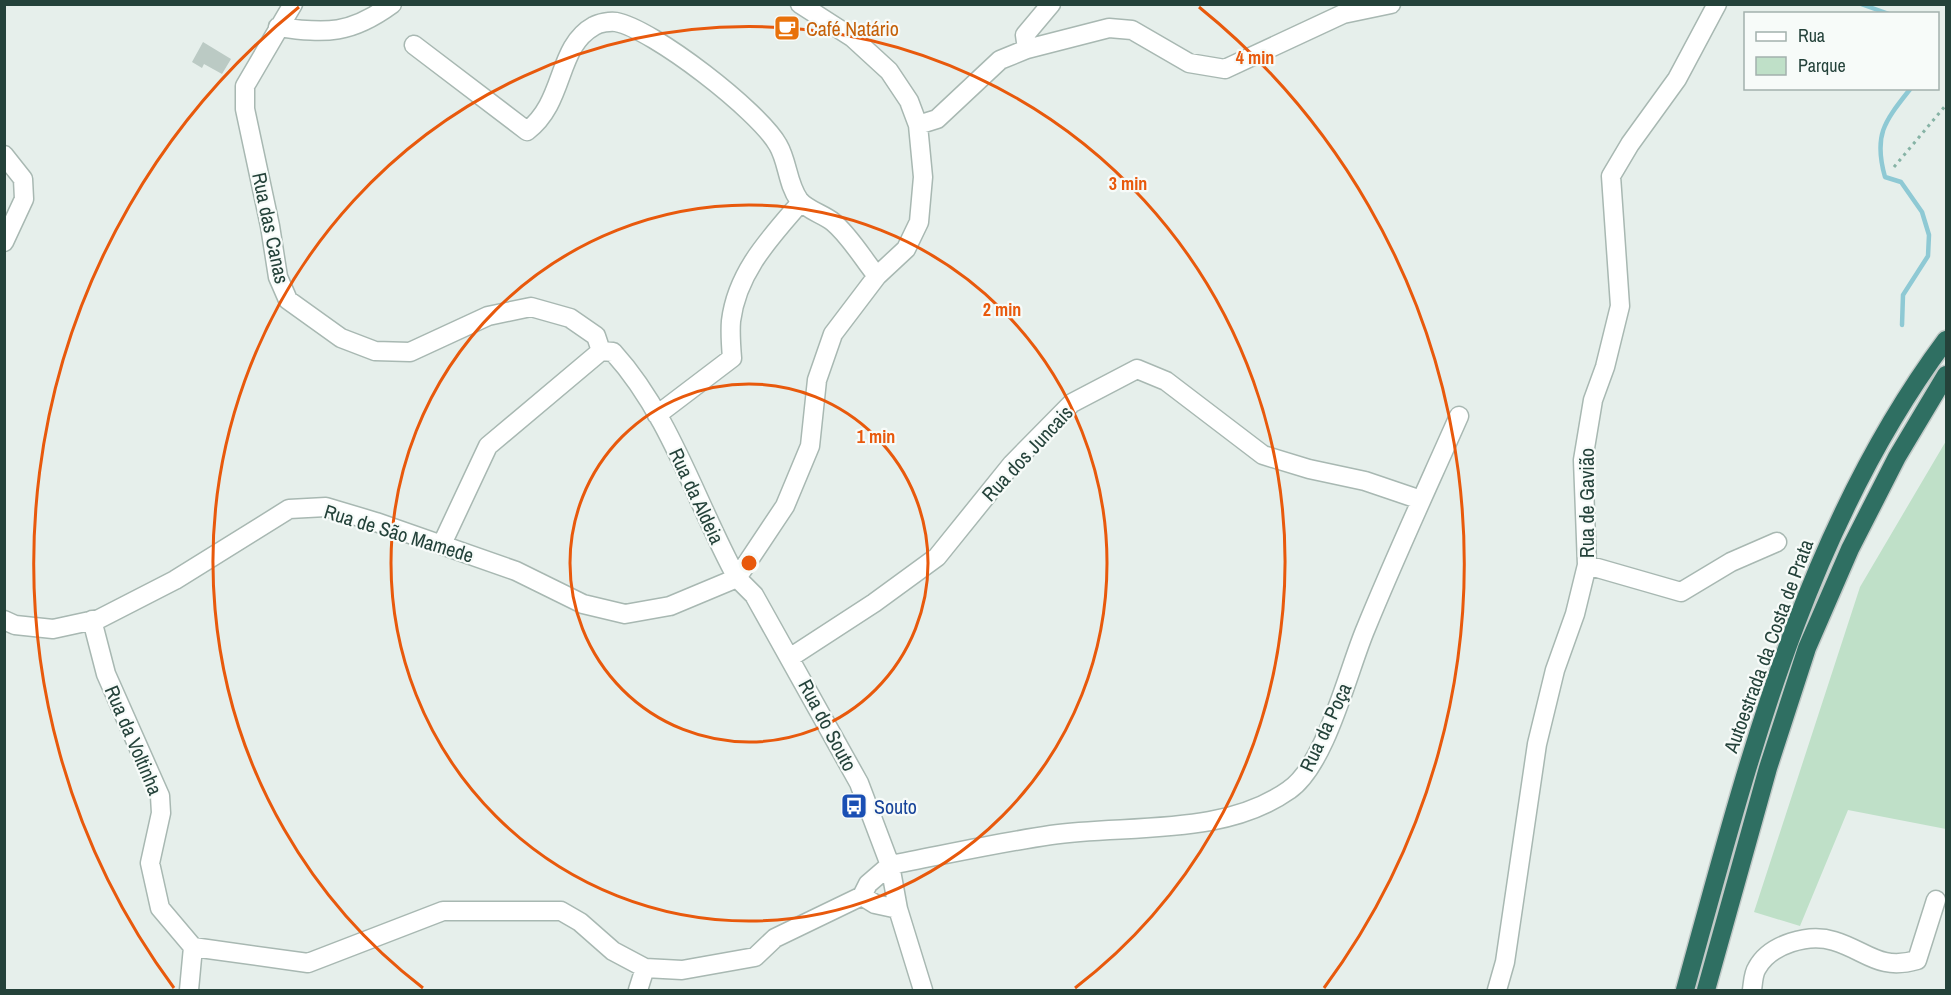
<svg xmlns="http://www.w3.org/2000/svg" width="1951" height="995" font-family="'Archivo Narrow',sans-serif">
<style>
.green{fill:#bfe0c8}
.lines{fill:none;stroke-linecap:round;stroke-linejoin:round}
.stream{stroke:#8ec9d4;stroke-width:4.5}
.building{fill:#bbcac4}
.minor-casing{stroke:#a8b8b2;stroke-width:21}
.highway-casing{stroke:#c2cac8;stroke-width:21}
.path{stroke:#86b3a5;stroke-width:3;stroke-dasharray:3 4.5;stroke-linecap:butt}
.minor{stroke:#fff;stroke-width:18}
.highway{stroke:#2f6f62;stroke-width:18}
.ring{fill:none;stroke:#e8590c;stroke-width:3}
.labels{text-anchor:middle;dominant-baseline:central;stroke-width:4.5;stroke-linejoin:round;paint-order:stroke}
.food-label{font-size:20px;fill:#c56008;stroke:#f7fbf9;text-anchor:start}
.street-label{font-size:20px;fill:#24423a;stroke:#f7fbf9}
.transit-label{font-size:20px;fill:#164399;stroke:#f7fbf9;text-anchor:start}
.centre{fill:#e8590c;stroke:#f7fbf9;stroke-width:3}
.ring-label{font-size:18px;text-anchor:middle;font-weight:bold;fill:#e8590c;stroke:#f7fbf9;stroke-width:4.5;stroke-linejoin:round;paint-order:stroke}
</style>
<rect width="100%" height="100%" fill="#e6efeb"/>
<path class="green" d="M1946,441V829L1848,810L1800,926L1754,912L1860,587Z"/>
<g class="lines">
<path class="stream" d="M1861,4L1889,14
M1902,325L1903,295L1928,256L1929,235L1922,212L1901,182L1885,177C1873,134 1885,121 1911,88"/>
</g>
<path class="building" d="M203,42L231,59L222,74L204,64L202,68L192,62Z"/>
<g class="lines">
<defs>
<path id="minor" d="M293,4L245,86V109L270,226L278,277L288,300L341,338L375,351L410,352L488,316L531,307L570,318L596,336L601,351
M278,27C327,34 351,34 392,4
M414,45L527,131C566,101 556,47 594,26C599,23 610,21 616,22C653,29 759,111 778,145C788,162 787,183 799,200C807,210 823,214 833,222C850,236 863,259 877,276
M1027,49L1025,35L1051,4
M918,125L937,119L1000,60L1027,49L1109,28L1132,30L1189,63L1225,69L1343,14L1391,4
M4,155L23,179L24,199L4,242
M601,351L613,352C671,416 696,503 737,578L754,595L859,783L890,865L898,909L923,990
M657,415L732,358C731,346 730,333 731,321C737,272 770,238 801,202
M442,544L488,446L601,351
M1587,565L1681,592L1731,562L1777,542
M737,578L785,506L810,446L817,380L833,334L877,276L906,249L919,222L923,177L918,125L909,101L889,71L853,38L800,4
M4,620L15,625L53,629L99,619L175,580L289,509L326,507L376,522L516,571L583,604L625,614L670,606L737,578
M92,620L106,674L160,796L161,813L150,863L160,908L193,947L189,990
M791,657L874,603L937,557L1012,464L1072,403L1137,369L1166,381L1263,455L1309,469L1365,481L1421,500
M890,865C943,855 997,843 1051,835C1127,824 1223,837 1289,790C1326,765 1348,670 1366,628C1395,557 1428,486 1459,416
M862,896L875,904L898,909
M193,947L308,963L443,911H561L580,922L613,951L645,968L682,970L755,957L775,938L862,896L868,884L890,865
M638,990L645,968
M1497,990L1505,962L1537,744L1555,670L1575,614L1587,565L1583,460L1593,400L1605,367L1620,306L1611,176L1630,144L1677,79L1717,4
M1752,990C1753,984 1753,974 1757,968C1770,944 1809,933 1834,941C1867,951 1879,971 1917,960L1936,900"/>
<path id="highway" d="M1685,990C1747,766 1804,530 1946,340
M1706,990L1768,768L1807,648L1850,549L1897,457L1946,375"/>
</defs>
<use href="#minor" class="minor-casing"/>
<use href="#highway" class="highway-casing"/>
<path class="path" d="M1894,167L1946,105"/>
<use href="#minor" class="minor"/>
<use href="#highway" class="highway"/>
</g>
<g class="ring">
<circle cx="749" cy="563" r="179"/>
<circle cx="749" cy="563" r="358"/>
<path d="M423 988A536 536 0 1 1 1075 988"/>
<path d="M174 988A715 715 0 0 1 299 7M1199 7A715 715 0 0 1 1324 988"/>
</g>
<defs>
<symbol id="cafe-square" viewBox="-11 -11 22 22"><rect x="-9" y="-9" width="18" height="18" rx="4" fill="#e8710a" stroke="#f7fbf9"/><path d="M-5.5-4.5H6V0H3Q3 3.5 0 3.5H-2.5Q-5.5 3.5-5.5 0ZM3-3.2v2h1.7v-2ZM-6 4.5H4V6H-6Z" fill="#fff"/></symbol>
<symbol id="bus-square" viewBox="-11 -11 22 22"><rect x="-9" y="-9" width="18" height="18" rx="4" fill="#1a4fb4" stroke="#f7fbf9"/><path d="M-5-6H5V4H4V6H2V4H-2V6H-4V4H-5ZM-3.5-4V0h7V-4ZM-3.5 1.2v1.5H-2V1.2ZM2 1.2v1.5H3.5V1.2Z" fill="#fff"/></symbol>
</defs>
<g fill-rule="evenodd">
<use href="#cafe-square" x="772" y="13" width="30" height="30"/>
<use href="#bus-square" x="839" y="791" width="30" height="30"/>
</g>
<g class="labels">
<g class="food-label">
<text x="806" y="28">Café Natário</text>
</g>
<g class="street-label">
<text transform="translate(271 228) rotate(78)">Rua das Canas</text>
<text transform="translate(1027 453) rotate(-47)">Rua dos Juncais</text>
<text transform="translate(697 496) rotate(65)">Rua da Aldeia</text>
<text transform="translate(1586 503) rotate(-90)">Rua de Gavião</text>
<text transform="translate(399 533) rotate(17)">Rua de São Mamede</text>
<text transform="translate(1768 646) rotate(-70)">Autoestrada da Costa de Prata</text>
<text transform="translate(828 725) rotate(62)">Rua do Souto</text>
<text transform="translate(1325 727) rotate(-65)">Rua da Poça</text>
<text transform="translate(134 740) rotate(67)">Rua da Voltinha</text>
</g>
<g class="transit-label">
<text x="874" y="806">Souto</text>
</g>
</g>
<circle cx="749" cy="563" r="9" class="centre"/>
<g class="ring-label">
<text x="1255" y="64">4 min</text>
<text x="1128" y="190">3 min</text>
<text x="1002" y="316">2 min</text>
<text x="876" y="443">1 min</text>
</g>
<rect width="1951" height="995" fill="none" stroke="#24423a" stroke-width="12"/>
<rect x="1744" y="12" width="195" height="78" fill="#f7fbf9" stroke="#a3b1ad" stroke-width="1.5"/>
<rect x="1756" y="32" width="30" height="9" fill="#ffffff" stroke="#a3b1ad" stroke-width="1.5"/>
<text x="1798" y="42" font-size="18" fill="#24423a">Rua</text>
<rect x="1756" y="57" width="30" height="18" fill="#bfe0c8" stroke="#a3b1ad" stroke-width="1.5"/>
<text x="1798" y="72" font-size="18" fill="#24423a">Parque</text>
</svg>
